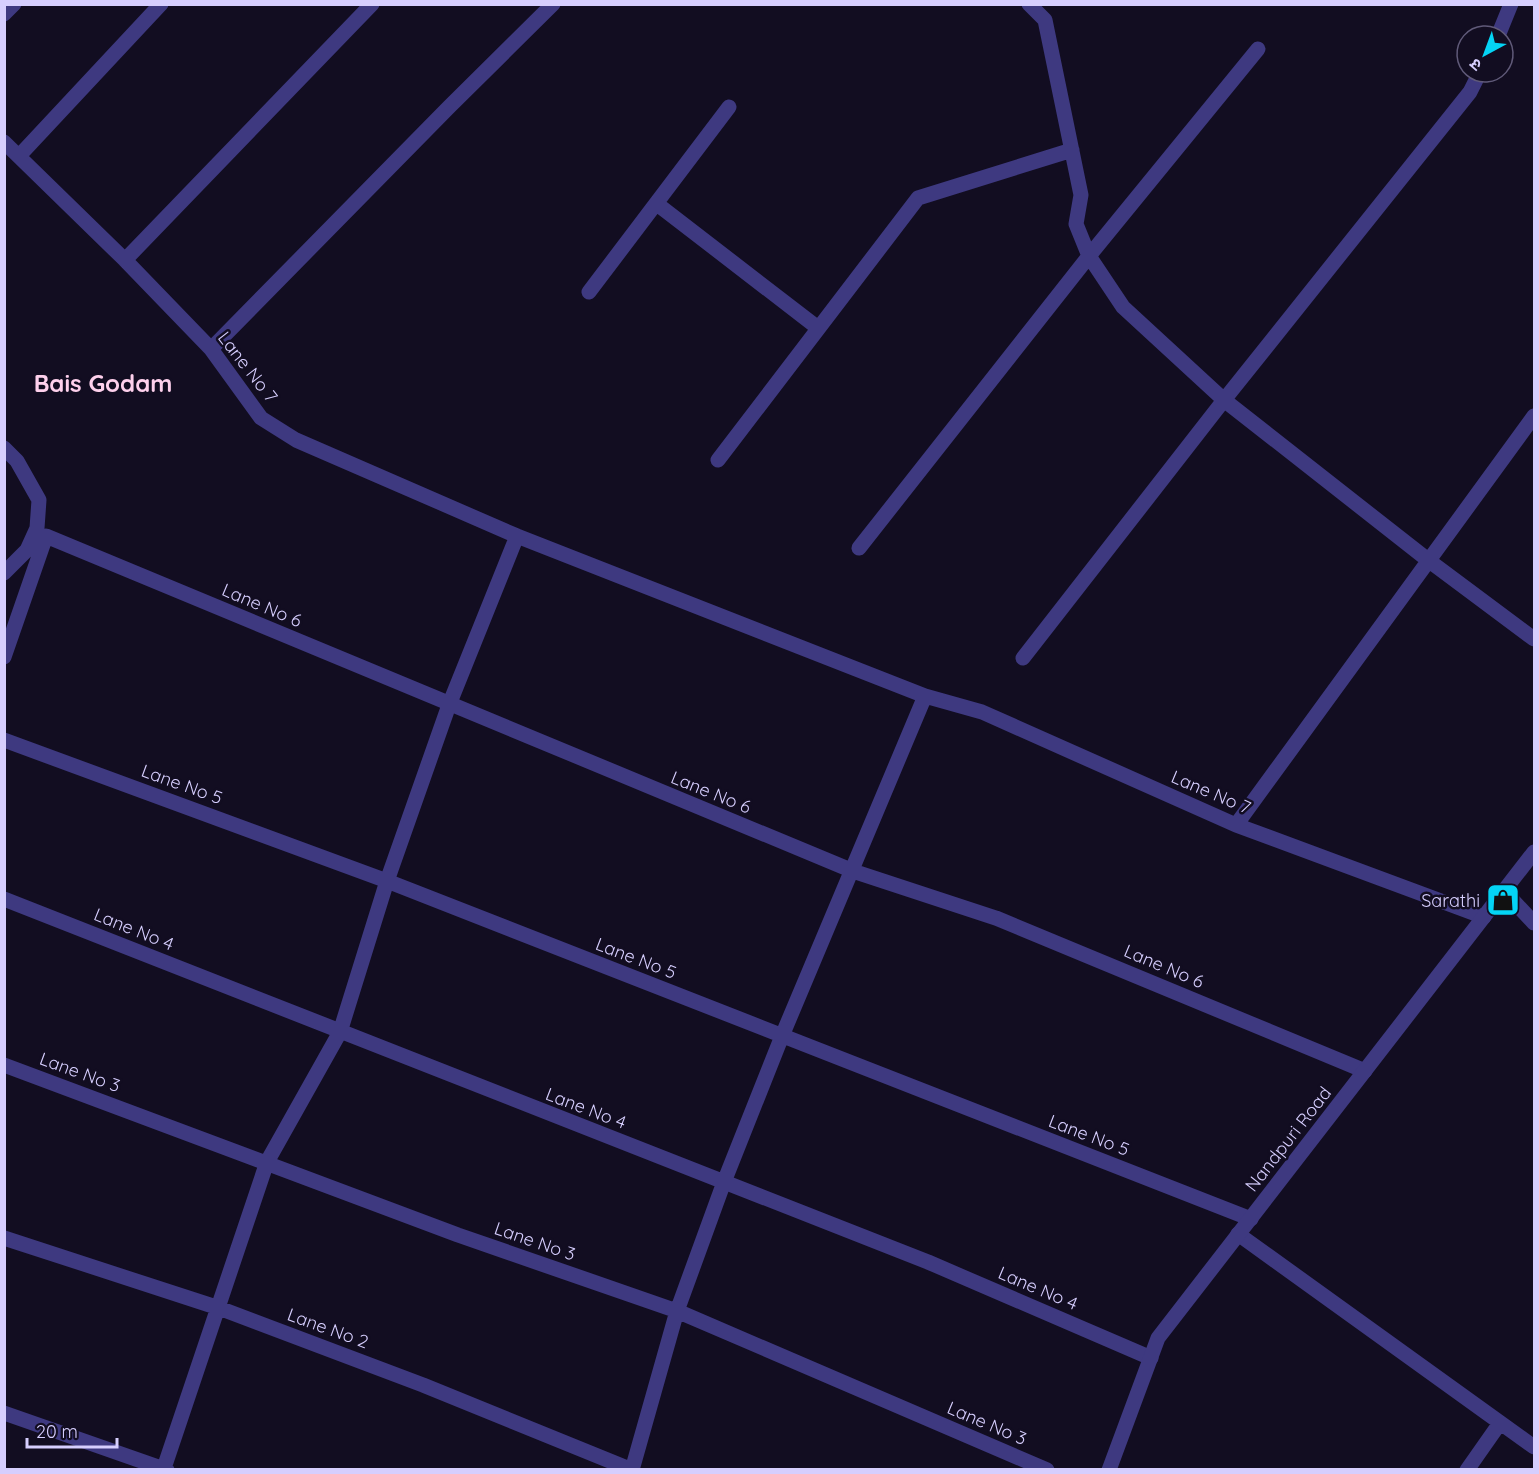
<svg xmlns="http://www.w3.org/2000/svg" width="1539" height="1474" font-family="Quicksand,'Noto Sans Devanagari',sans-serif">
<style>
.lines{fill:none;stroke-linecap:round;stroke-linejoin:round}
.minor{stroke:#3e3980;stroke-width:15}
.tertiary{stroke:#3e3980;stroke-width:15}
.labels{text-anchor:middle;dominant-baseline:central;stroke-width:5;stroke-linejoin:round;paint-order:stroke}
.street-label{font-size:18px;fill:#d6cefe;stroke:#120d21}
.poi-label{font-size:18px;fill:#d6cefe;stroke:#120d21;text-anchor:end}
.district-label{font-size:24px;font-weight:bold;fill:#fed0ec;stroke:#120d21}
</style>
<rect width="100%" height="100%" fill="#120d21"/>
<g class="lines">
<path class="minor" d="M1029,4L1045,20L1081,195L1076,224L1089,256L1123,307L1224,400L1428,560L1534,639
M4,14L14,4
M1498,36L1511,4
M4,142L125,260L211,349L261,418L296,440L517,536L925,696L982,712L1236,825L1484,917
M19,156L161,4
M657,204L818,328
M125,260L372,4
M589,292L729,107
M211,349L449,107L553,4
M4,448L17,461L39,500L37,528L27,550L4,573
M718,460L918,198L1072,150
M859,548L1089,256L1258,49
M4,657L46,536L853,871L996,918L1365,1071
M1023,658L1224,400L1470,92L1480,72
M4,740L387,881L1251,1219
M1236,825L1534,416
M1504,891L1534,923
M4,899L928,1262L1151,1358
M4,1065L458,1235L677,1311L1047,1470
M1238,1234L1534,1447
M4,1238L219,1308L423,1385L632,1470
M4,1413L167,1470
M164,1468L267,1162L340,1032L387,881L449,705L517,536
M632,1470L677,1311L724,1182L782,1036L925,696
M1467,1470L1500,1423"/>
<path class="tertiary" d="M1109,1470L1158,1338L1534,852"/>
</g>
<defs>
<symbol id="shop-square" viewBox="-11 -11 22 22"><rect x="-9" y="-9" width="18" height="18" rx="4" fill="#04d4f5" stroke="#120d21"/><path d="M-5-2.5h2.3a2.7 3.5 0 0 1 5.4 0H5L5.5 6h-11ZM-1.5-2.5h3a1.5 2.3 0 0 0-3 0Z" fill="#111"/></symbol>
</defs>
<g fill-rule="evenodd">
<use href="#shop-square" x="1484" y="881" width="38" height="38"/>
</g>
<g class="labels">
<g class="street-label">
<text transform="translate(248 367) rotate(52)">Lane No 7</text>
<text transform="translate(262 605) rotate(23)">Lane No 6</text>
<text transform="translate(182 784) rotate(20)">Lane No 5</text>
<text transform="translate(711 792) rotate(22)">Lane No 6</text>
<text transform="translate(1211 792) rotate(23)">Lane No 7</text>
<text transform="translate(134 929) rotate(22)">Lane No 4</text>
<text transform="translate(636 958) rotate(21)">Lane No 5</text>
<text transform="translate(1164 966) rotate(23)">Lane No 6</text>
<text transform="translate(80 1072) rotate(20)">Lane No 3</text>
<text transform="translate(586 1108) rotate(21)">Lane No 4</text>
<text transform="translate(1089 1135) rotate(21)">Lane No 5</text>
<text transform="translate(1288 1139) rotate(-52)">Nandpuri Road</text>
<text transform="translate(535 1241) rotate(19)">Lane No 3</text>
<text transform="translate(1038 1288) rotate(23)">Lane No 4</text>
<text transform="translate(328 1328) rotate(20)">Lane No 2</text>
<text transform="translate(987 1423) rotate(23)">Lane No 3</text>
</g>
<g class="poi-label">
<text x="1480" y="900">Sarathi</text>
</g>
<g class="district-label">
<text x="103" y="383">Bais Godam</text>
</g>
</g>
<rect width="1539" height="1474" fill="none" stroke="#d6cefe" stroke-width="12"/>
<g transform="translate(1485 54) rotate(221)"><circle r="28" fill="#120d21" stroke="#605a79" stroke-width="1.5"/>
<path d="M0-4.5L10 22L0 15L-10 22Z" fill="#04d4f5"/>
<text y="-9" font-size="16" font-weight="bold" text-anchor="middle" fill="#d6cefe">उ</text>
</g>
<path d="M27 1438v9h90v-9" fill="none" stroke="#d6cefe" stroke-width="3"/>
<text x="36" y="1438" font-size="18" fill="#d6cefe" stroke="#120d21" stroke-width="4.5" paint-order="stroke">20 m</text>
</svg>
